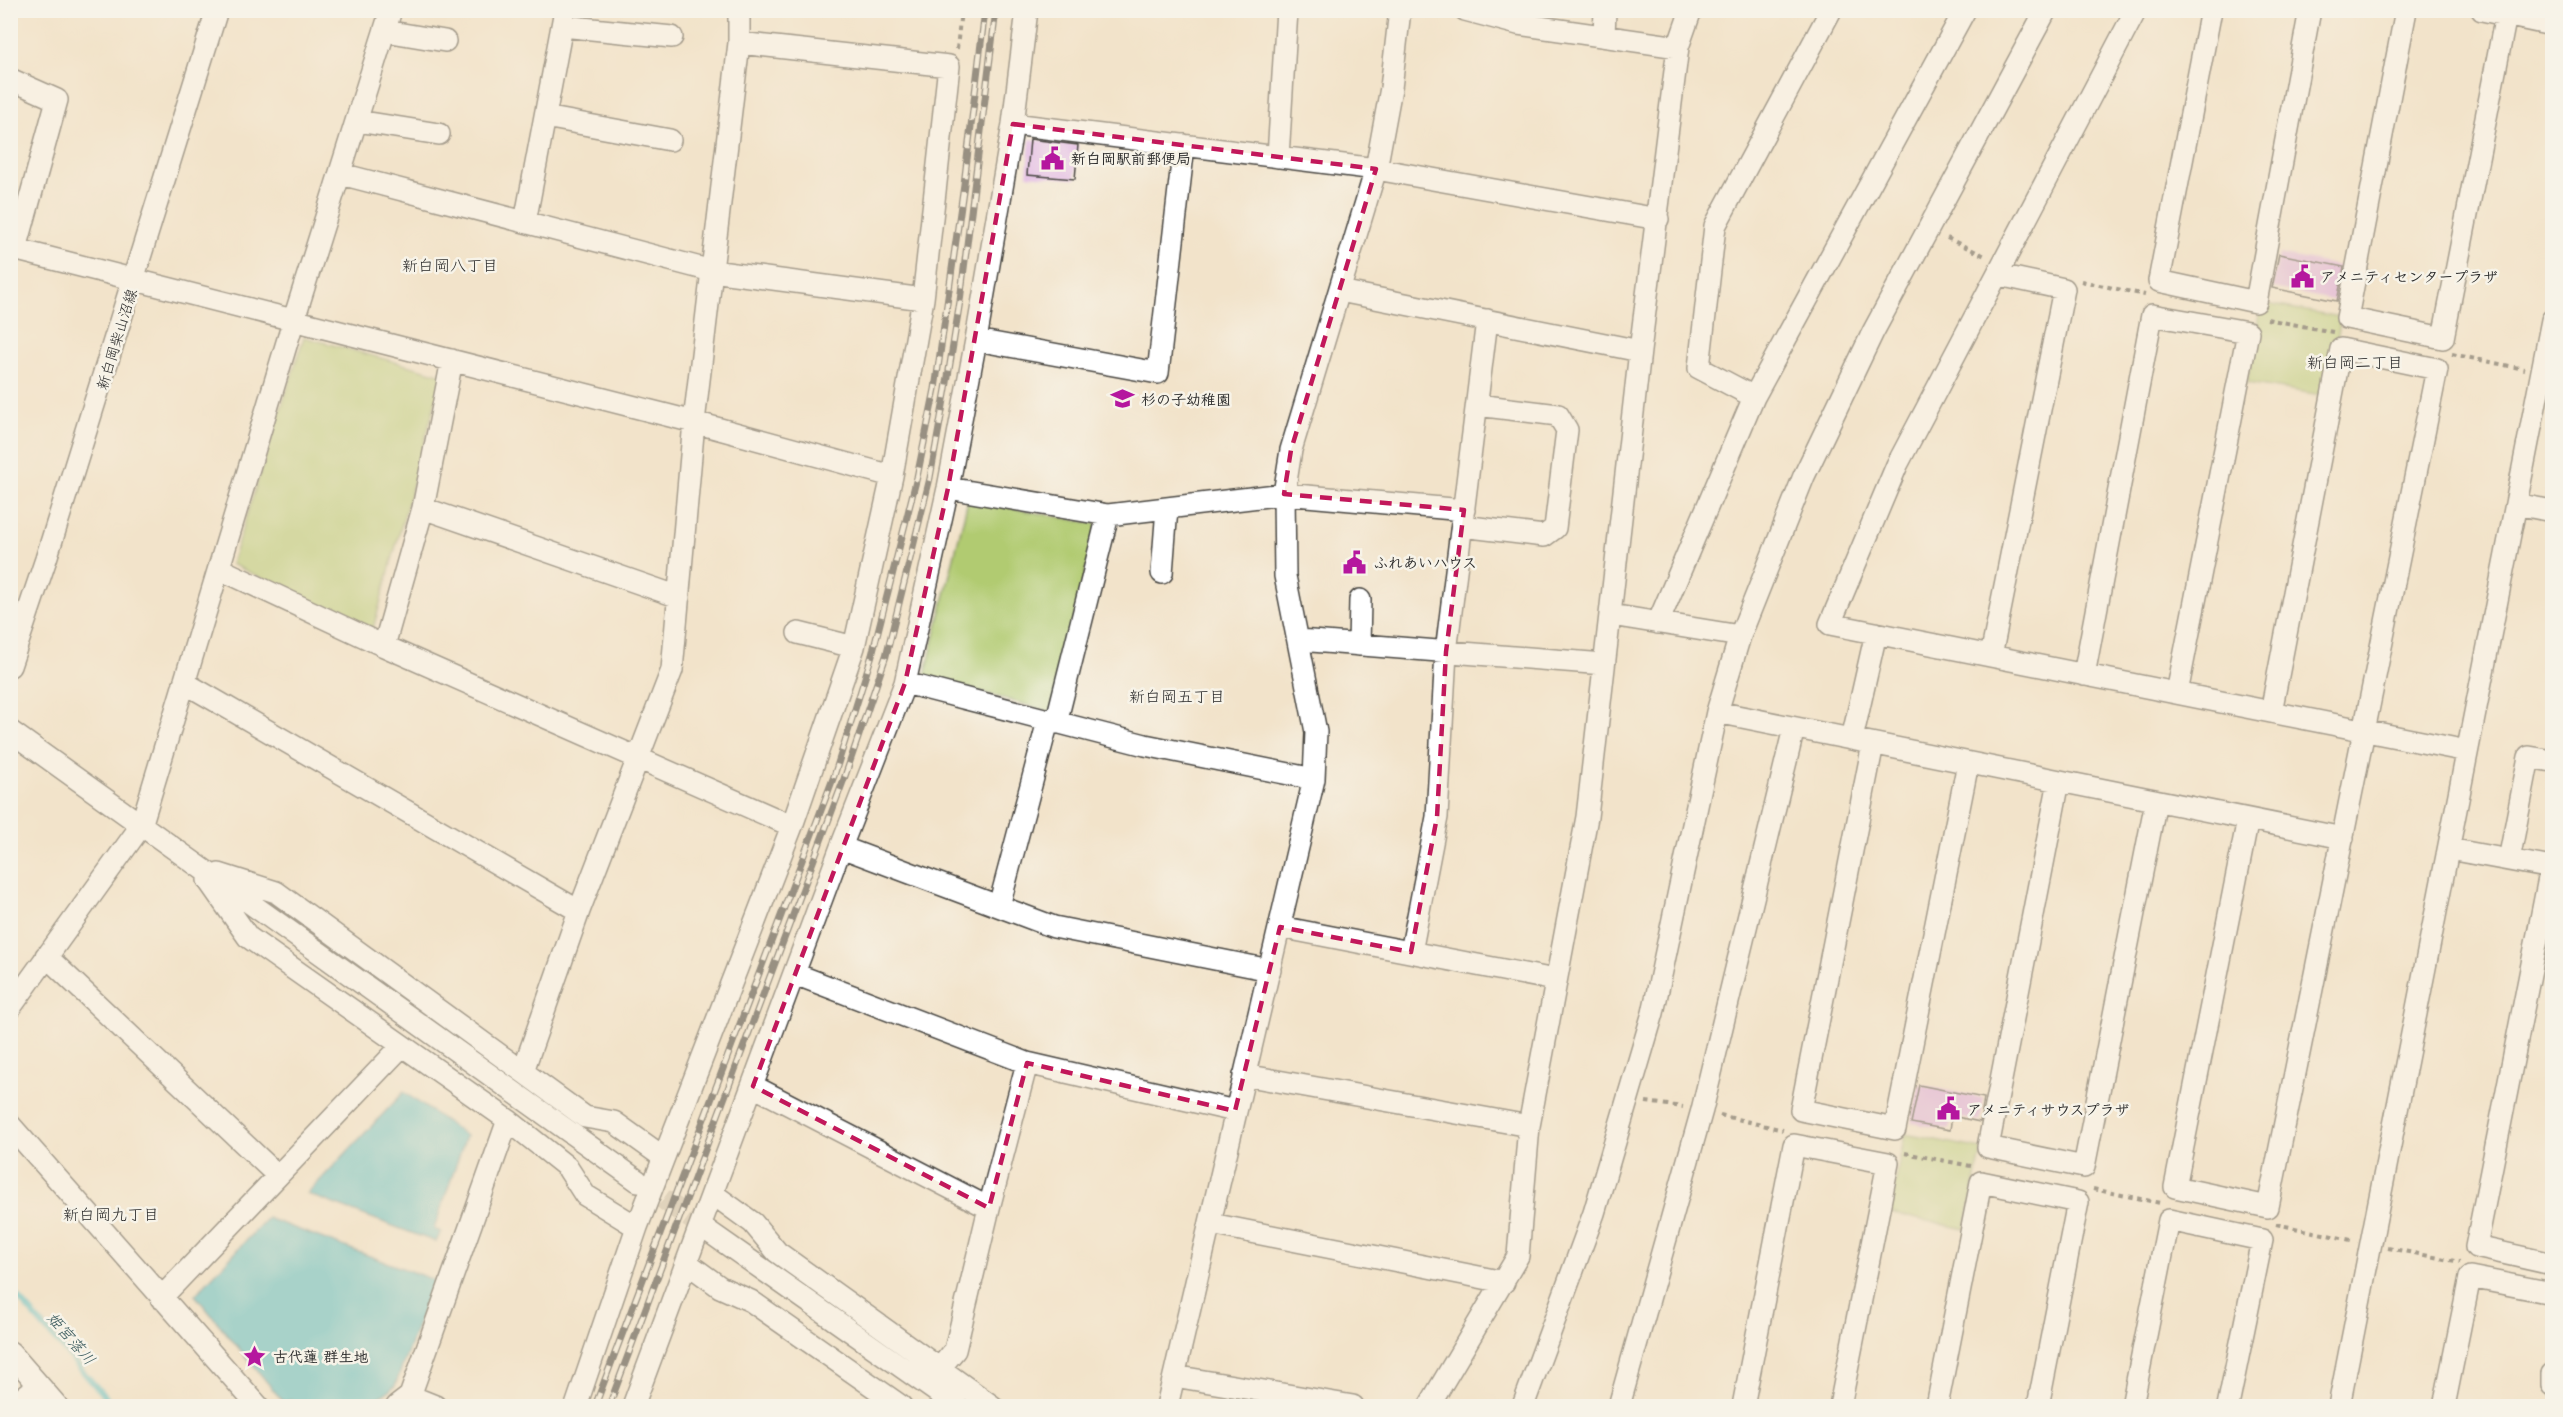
<svg xmlns="http://www.w3.org/2000/svg" width="2563" height="1417" font-family="Mali,'Klee One',sans-serif">
<style>
.green{fill:#b1cb71;stroke:#6e7b4e;stroke-width:1.5}
.water{fill:#50bdc8;stroke:#3e747a;stroke-width:1.5}
.lines{fill:none;stroke-linecap:round;stroke-linejoin:round}
.stream{stroke:#50bdc8;stroke-width:6}
.building{fill:#daa2e4}
.minor-tunnel{stroke:#cabeaa;stroke-width:21;stroke-dasharray:21 10;stroke-linecap:butt}
.minor-casing{stroke:#494743;stroke-width:24}
.path{stroke:#494743;stroke-width:4;stroke-dasharray:4.5 4.5;stroke-linecap:butt}
.minor{stroke:#fff;stroke-width:21}
.rail-casing{stroke:#2b2b2b;stroke-width:7}
.rail{stroke:#f7f3e8;stroke-width:4.5;stroke-dasharray:14;stroke-linecap:butt}
.marked{fill:none;stroke:#c2185b;stroke-width:4.5;stroke-dasharray:12 8;stroke-linejoin:round}
.labels{text-anchor:middle;dominant-baseline:central;stroke-width:5;stroke-linejoin:round;paint-order:stroke}
.poi-label{font-size:15px;font-weight:bold;fill:#2b2b2b;stroke:#f7f3e8;text-anchor:start}
.street-label{font-size:15px;fill:#2b2b2b;stroke:#f7f3e8}
.neighbourhood-label{font-size:16px;fill:#2b2b2b;stroke:#f7f3e8}
.water-label{font-size:16px;font-style:italic;fill:#36575a;stroke:#f7f3e8}
</style>
<rect width="100%" height="100%" fill="#f7f3e8"/>
<filter id="ink" filterUnits="userSpaceOnUse"><feTurbulence type="fractalNoise" baseFrequency=".0167" numOctaves="2"/><feDisplacementMap in="SourceGraphic" scale="12" xChannelSelector="R" yChannelSelector="G"/><feConvolveMatrix kernelMatrix="1 2 1 2 8 2 1 2 1" color-interpolation-filters="sRGB"/></filter>
<filter id="wash" filterUnits="userSpaceOnUse"><feTurbulence type="fractalNoise" baseFrequency=".008" numOctaves="4" result="noise"/><feDisplacementMap in="SourceGraphic" scale="24" xChannelSelector="R" yChannelSelector="G"/><feGaussianBlur stdDeviation="1.35" result="paint"/><feColorMatrix in="noise" values="0 0 0 0 0 0 0 0 0 0 0 0 0 0 0 0 0 1.4 0 .05"/><feComposite in="paint" operator="in"/></filter>
<g filter="url(#wash)">
<rect width="100%" height="100%" fill="#f2e3ca"/>
<path class="green" d="M2261,303L2341,317L2327,396L2247,383Z
M304,337L443,375L373,629L231,564Z
M968,500L1097,524L1051,712L925,676Z
M1905,1134L1982,1149L1965,1229L1889,1213Z"/>
<path class="water" d="M404,1092L466,1136L434,1229L441,1232L436,1242L307,1194Z
M267,1218L434,1280L395,1386L368,1406H297L291,1399L285,1404L195,1295Z"/>
<g class="lines">
<path class="stream" d="M10,1288L113,1406"/>
</g>
<g id="blocks">
<path class="building" d="M1030,139L1078,145L1075,179L1027,175Z
M2279,254L2344,267L2337,301L2272,288Z
M1919,1085L1984,1098L1980,1122L1952,1116L1950,1130L1911,1123Z"/>
</g>
</g>
<g filter="url(#ink)">
<use href="#blocks" fill-opacity="0" stroke="#494743" stroke-width="1.5"/>
<g class="lines">
<path class="minor-tunnel" d="M638,1181L708,1231"/>
<defs>
<path id="minor" d="M1465,10L1518,24L1678,47
M2136,10L1897,465L1830,624L2467,751
M2211,10L2159,281L2256,302L2310,10
M2406,10L2347,318L2443,338L2506,15
M2482,10L2552,25
M562,26L672,37
M385,31L445,41
M1604,36L1605,10
M10,79L57,100L16,249
M545,117L670,140
M357,121L439,134
M1013,124L1376,169L1658,219
M1278,157L1287,10
M341,174L712,271L923,299
M525,222L565,10
M10,248L694,422L892,476
M1340,291L1640,351
M976,340L1158,373L1184,145
M1754,397L1965,10
M948,488L1108,515L1284,494L1464,510
M2516,504L2552,511
M423,508L679,597
M1462,526L1544,536L1555,528L1567,430L1558,415L1477,405
M220,569L384,646L792,826
M1162,573L1167,508
M1611,615L1740,636
M1658,623L1754,397L1699,368L1715,226L1831,10
M798,633L854,647
M1299,640L1604,664
M1359,645L1360,600
M384,646L423,508L452,360
M1991,656L2064,289L1999,275
M10,666L46,559L217,10
M2084,675L2152,315L2248,332L2177,693
M185,683L579,911
M905,683L1145,745L1314,779
M1717,712L2343,838
M1056,723L1108,515
M10,731L638,1181
M1852,739L1876,633
M1873,744L1801,1110L1895,1129L1968,763
M2059,781L1988,1147L2084,1167L2156,801
M2248,819L2175,1187L2268,1207L2437,369L2341,349L2271,712
M841,847L1054,927L1270,970
M2449,849L2552,868
M2509,860L2529,757L2552,761
M2551,868L2476,1247L2552,1264
M219,874L276,892L585,1117L614,1122L663,1157
M208,880L248,937L508,1120L567,1167L585,1195L637,1227
M999,906L1048,721
M1280,927L1555,980
M1411,952L1437,817L1446,652L1487,320
M46,956L277,1175
M795,974L1027,1063L1235,1111
M10,1008L141,826L294,319L391,10
M523,1071L579,911L672,670L694,422L739,43V10
M1244,1075L1529,1126
M753,1086L989,1208
M10,1125L258,1406
M713,1194L753,1223L777,1252L992,1406
M1211,1224L1504,1282
M708,1231L957,1406
M687,1263L720,1287L751,1301L901,1406
M161,1298L402,1046
M10,1352L57,1406
M939,1369L955,1350L989,1208L1027,1063
M2552,1374V1385
M1174,1376L1353,1406
M410,1396L435,1406
M12,1406L39,1385
M397,1406L410,1396L508,1120
M576,1406L637,1227L792,826L854,647L892,476L923,299L949,66L739,43
M633,1406L841,847L905,683L948,488L976,340L1013,124L1027,10
M1167,1406L1314,779L1316,732L1285,576L1284,494L1291,450L1376,169L1391,88L1400,10
M1429,1406L1518,1256L1529,1126L1587,817L1640,351L1678,47L1691,10
M1523,1406L1594,1213L1653,1013L1717,712L1740,636L1804,476L1873,332L2046,10
M1619,1406L1702,1110L1794,728
M1743,1406L1794,1145L1888,1163L1840,1406
M1937,1406L1981,1182L2078,1202L2038,1406
M2132,1406L2169,1220L2262,1240L2228,1406
M2339,1406L2552,320
M2444,1406L2470,1277L2552,1293"/>
</defs>
<use href="#minor" class="minor-casing"/>
<path class="path" d="M957,49L961,10
M1947,238L1985,256
M2081,281L2145,295
M2267,319L2333,332
M2452,354L2524,369
M1646,1102L1683,1107
M1720,1115L1783,1130
M1905,1153L1971,1166
M2093,1189L2160,1203
M2276,1224L2351,1240
M2388,1248L2460,1262"/>
<use href="#minor" class="minor"/>
<defs>
<path id="rail" d="M595,1406L834,776L872,655L917,477L935,389L964,184L985,10
M609,1406L844,779L886,656L930,478L946,389L960,301L996,10"/>
</defs>
<use href="#rail" class="rail-casing"/>
<use href="#rail" class="rail"/>
</g>
</g>
<path d="M0 0H2563V1417H0ZM1013,124L1376,169L1291,450L1284,494L1464,510L1446,652L1437,817L1411,952L1280,927L1235,1111L1027,1063L989,1208L753,1086L905,683L948,488Z" fill="#f2e3ca" fill-opacity=".55" fill-rule="evenodd"/>
<path class="marked" d="M1013,124L1376,169L1291,450L1284,494L1464,510L1446,652L1437,817L1411,952L1280,927L1235,1111L1027,1063L989,1208L753,1086L905,683L948,488Z"/>
<defs>
<symbol id="civic-bare" viewBox="-9 -9 18 18"><path d="M-.6-6.5H3V-4.5H.6V-3L4-1V1h2V6H-6V1h2V-1L-.6-3ZM-1.2 2.5V6h2.4V2.5Z" fill="#b5179e" stroke="#f7f3e8" stroke-width="2.5" paint-order="stroke"/></symbol>
<symbol id="school-bare" viewBox="-9 -9 18 18"><path d="M0-5L7-2L0 1L-7-2ZM-4 1L0 2.5L4 1V4Q0 6-4 4Z" fill="#b5179e" stroke="#f7f3e8" stroke-width="2.5" paint-order="stroke"/></symbol>
<symbol id="sight-bare" viewBox="-9 -9 18 18"><path d="M0-6L1.8-2.2L6-1.7L2.9 1.2L3.7 5.4L0 3.3L-3.7 5.4L-2.9 1.2L-6-1.7L-1.8-2.2Z" fill="#b5179e" stroke="#f7f3e8" stroke-width="2.5" paint-order="stroke"/></symbol>
</defs>
<g fill-rule="evenodd">
<use href="#civic-bare" x="1036" y="142" width="33" height="33"/>
<use href="#civic-bare" x="2286" y="260" width="33" height="33"/>
<use href="#school-bare" x="1106" y="382" width="33" height="33"/>
<use href="#civic-bare" x="1338" y="546" width="33" height="33"/>
<use href="#civic-bare" x="1932" y="1092" width="33" height="33"/>
<use href="#sight-bare" x="238" y="1340" width="33" height="33"/>
</g>
<g class="labels">
<g class="poi-label">
<text x="1071" y="158">新白岡駅前郵便局</text>
<text x="2320" y="276">アメニティセンタープラザ</text>
<text x="1141" y="399">杉の子幼稚園</text>
<text x="1373" y="562">ふれあいハウス</text>
<text x="1967" y="1109">アメニティサウスプラザ</text>
<text x="273" y="1356">古代蓮 群生地</text>
</g>
<g class="street-label">
<text transform="translate(116 339) rotate(-73)">新白岡柴山沼線</text>
</g>
<g class="neighbourhood-label">
<text x="450" y="264">新白岡八丁目</text>
<text x="2355" y="361">新白岡二丁目</text>
<text x="1177" y="695">新白岡五丁目</text>
<text x="111" y="1213">新白岡九丁目</text>
</g>
<g class="water-label">
<text transform="translate(72 1338) rotate(49)">姫宮落川</text>
</g>
</g>
<rect width="2563" height="1417" fill="none" stroke="#f7f3e8" stroke-width="36"/>
</svg>
